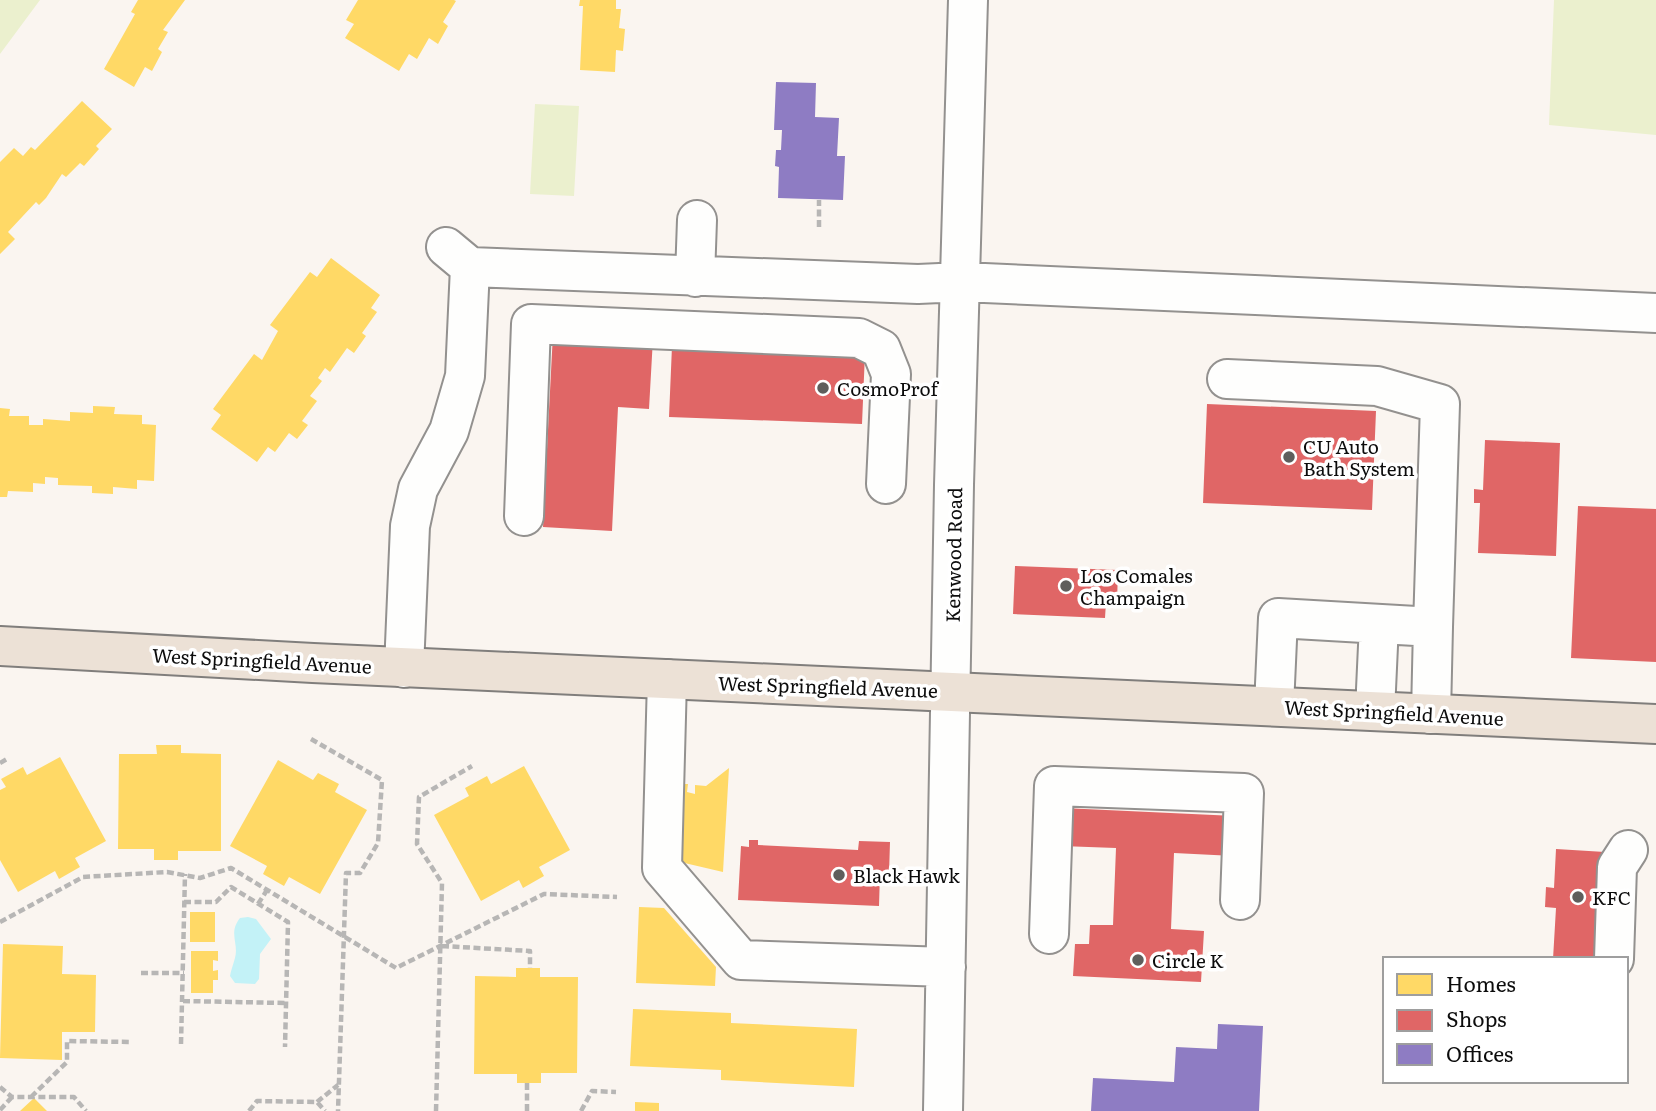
<svg xmlns="http://www.w3.org/2000/svg" width="1656" height="1111" font-family="Literata,serif">
<style>
.green{fill:#ebf0ce}
.water{fill:#c3f2f7}
.homes{fill:#ffd966}
.shops{fill:#e06666}
.offices{fill:#8e7cc3}
.lines{fill:none;stroke-linecap:round;stroke-linejoin:round}
.minor-casing{stroke:#93918f;stroke-width:42}
.major-casing{stroke:#807e7c;stroke-width:42}
.path{stroke:#b7b6b5;stroke-width:4.5;stroke-dasharray:7 3.5;stroke-linecap:butt}
.minor{stroke:#fefefd;stroke-width:38}
.major{stroke:#ece1d6;stroke-width:38}
.poi-dot{fill:#5f5e5c;stroke:#fff;stroke-width:2.5}
.labels{text-anchor:middle;dominant-baseline:central;stroke-width:7;stroke-linejoin:round;paint-order:stroke}
.poi-label{font-size:19px;fill:#0c0c0c;stroke:#fff;text-anchor:start}
.street-label{font-size:19px;fill:#0c0c0c;stroke:#fff}
</style>
<rect width="100%" height="100%" fill="#faf5f0"/>
<path class="green" d="M0,0H40L0,54Z
M1554,0H1656V135L1549,125Z
M535,104L579,106L574,196L530,194Z"/>
<path class="water" d="M248,917L256,919L271,939L260,954L259,979L255,984L235,983L230,976C231,970 233,965 235,958C239,943 228,933 240,918Z"/>
<path class="homes" d="M138,0H185L163,30L168,32L158,49L162,52L152,71L145,67L134,87L104,69L135,14L131,12Z
M358,0H454L456,1L443,22L448,26L438,44L429,38L417,59L409,54L399,71L345,38L354,24L346,20Z
M580,0H616V9H621L619,28L625,29L623,51L616,50L615,72L580,70L583,6H579Z
M82,101L112,129L96,146L99,149L84,166L80,163L66,177L62,174L46,198L39,205L36,202L8,232L15,239L0,254V162L14,148L23,156L31,147L35,150Z
M331,258L380,295L371,308L377,312L362,333L366,336L354,353L347,348L330,372L325,368L318,378L322,381L310,396L317,401L302,421L308,425L297,439L289,433L275,452L268,447L257,462L211,429L221,415L213,409L254,354L262,360L278,331L270,325L310,272L317,277Z
M93,406L115,407L114,414L142,415V424L156,425L154,481L137,480V489L113,487V494L92,493V486L58,485V478L45,477V484L33,483V492L8,491L7,497H0V408L10,409L9,416H29V425H43V419L70,421V412L93,413Z
M156,745H181V753L221,754V851H178V860H154V849H118L119,754H157Z
M60,757L106,841L75,858L80,867L59,879L55,871L18,892L0,860V790L6,787L1,779L23,767L27,775Z
M278,760L313,780L318,773L339,784L335,792L367,810L320,894L289,877L284,886L263,874L267,866L230,846Z
M524,766L570,850L539,867L544,876L523,888L519,880L481,901L434,815L469,796L465,788L487,776L491,784Z
M729,768L723,872L676,861L681,784H688L687,792L695,794V785L706,786Z
M639,907L664,908L716,967L715,986L636,983Z
M190,912H215V942H190Z
M3,944L63,946L62,974L96,975L95,1032H62V1060L0,1058Z
M191,951H218V961L213,960V971L218,970V980H213V993H191Z
M516,968H540V977H578L577,1073H541V1083H517V1074H474L475,976L516,977Z
M633,1009L731,1013V1023L857,1029L854,1087L721,1080V1070L630,1066Z
M34,1098L47,1111H20Z
M635,1102L659,1103V1111H635Z"/>
<path class="shops" d="M553,333L653,338L649,409L618,407L612,531L543,527Z
M672,346L865,353L862,424L669,417Z
M1207,404L1376,411L1372,510L1203,503Z
M1485,440L1560,443L1556,556L1478,553L1480,503H1474V489L1483,490Z
M1578,506L1656,509V662L1571,658Z
M1015,566L1118,570L1117,603L1106,602L1105,618L1013,614Z
M1063,808L1235,816L1234,856L1174,853L1171,929L1204,931L1201,982L1073,976L1075,944H1089L1090,925H1113L1116,848L1061,846Z
M749,840H758V845L858,850L859,841L890,842L889,874L880,873L879,906L738,900L741,846L749,847Z
M1556,849L1605,852L1601,959H1553L1556,908L1545,907L1546,887L1554,888Z"/>
<path class="offices" d="M776,82L816,83L815,117L839,118L837,156H845L843,200L778,198L779,167L775,166L776,150H781L782,130H774Z
M1218,1024L1263,1026L1259,1111H1091L1093,1078L1174,1082L1176,1047L1217,1049Z"/>
<g class="lines">
<defs>
<path id="minor" d="M446,247L470,267
M695,277L697,220
M1227,379L1377,386L1440,404L1433,627L1278,618L1274,706
M524,516L531,324L859,338L881,349L891,374L886,484
M404,668L410,526L418,489L449,431L465,376L470,267L918,284L962,282L1656,313
M667,679L662,868L741,960L946,967
M1375,711L1379,624
M1431,714L1433,627
M1049,934L1054,786L1244,793L1240,900
M1614,959L1617,867L1628,850
M943,1111L954,485L968,0"/>
<path id="major" d="M0,646L313,663L1656,724"/>
</defs>
<use href="#minor" class="minor-casing"/>
<use href="#major" class="major-casing"/>
<path class="path" d="M819,227V200
M311,739L382,780L378,843L360,873H346L338,1111
M0,763L7,759
M184,902H216L231,887L288,922L285,1047
M258,904L267,890
M0,922L83,877L167,872L200,878L231,868L396,968L544,894L617,897
M442,946L530,951V968
M141,973H184
M183,1001L286,1003
M181,1044L185,874
M527,1083V1111
M0,1087L12,1097H74L86,1111
M31,1097L67,1062V1041L131,1042
M317,1102L338,1085
M0,1110L12,1097
M249,1111L257,1101L317,1102L325,1111
M436,1111L442,883L417,844L419,797L472,766
M581,1111L592,1091L616,1092"/>
<use href="#minor" class="minor"/>
<use href="#major" class="major"/>
</g>
<g class="poi-dot">
<circle cx="823" cy="388" r="7"/>
<circle cx="1289" cy="457" r="7"/>
<circle cx="1066" cy="586" r="7"/>
<circle cx="839" cy="875" r="7"/>
<circle cx="1578" cy="897" r="7"/>
<circle cx="1138" cy="960" r="7"/>
</g>
<g class="labels">
<g class="poi-label">
<text x="837" y="388">CosmoProf</text>
<text x="1303" y="446">CU Auto<tspan x="1303" dy="22">Bath System</tspan></text>
<text x="1080" y="575">Los Comales<tspan x="1080" dy="22">Champaign</tspan></text>
<text x="853" y="875">Black Hawk</text>
<text x="1592" y="897">KFC</text>
<text x="1152" y="960">Circle K</text>
</g>
<g class="street-label">
<text transform="translate(953 555) rotate(-89)">Kenwood Road</text>
<text transform="translate(262 660) rotate(3)">West Springfield Avenue</text>
<text transform="translate(828 686) rotate(2)">West Springfield Avenue</text>
<text transform="translate(1394 712) rotate(3)">West Springfield Avenue</text>
</g>
</g>
<rect x="1383" y="957" width="245" height="126" fill="#ffffff" stroke="#9e9e9e" stroke-width="2"/>
<rect x="1397" y="974" width="35" height="21" fill="#ffd966" stroke="#9e9e9e" stroke-width="2"/>
<text x="1446" y="992" font-size="21" fill="#0c0c0c">Homes</text>
<rect x="1397" y="1010" width="35" height="21" fill="#e06666" stroke="#9e9e9e" stroke-width="2"/>
<text x="1446" y="1027" font-size="21" fill="#0c0c0c">Shops</text>
<rect x="1397" y="1044" width="35" height="21" fill="#8e7cc3" stroke="#9e9e9e" stroke-width="2"/>
<text x="1446" y="1062" font-size="21" fill="#0c0c0c">Offices</text>
</svg>
